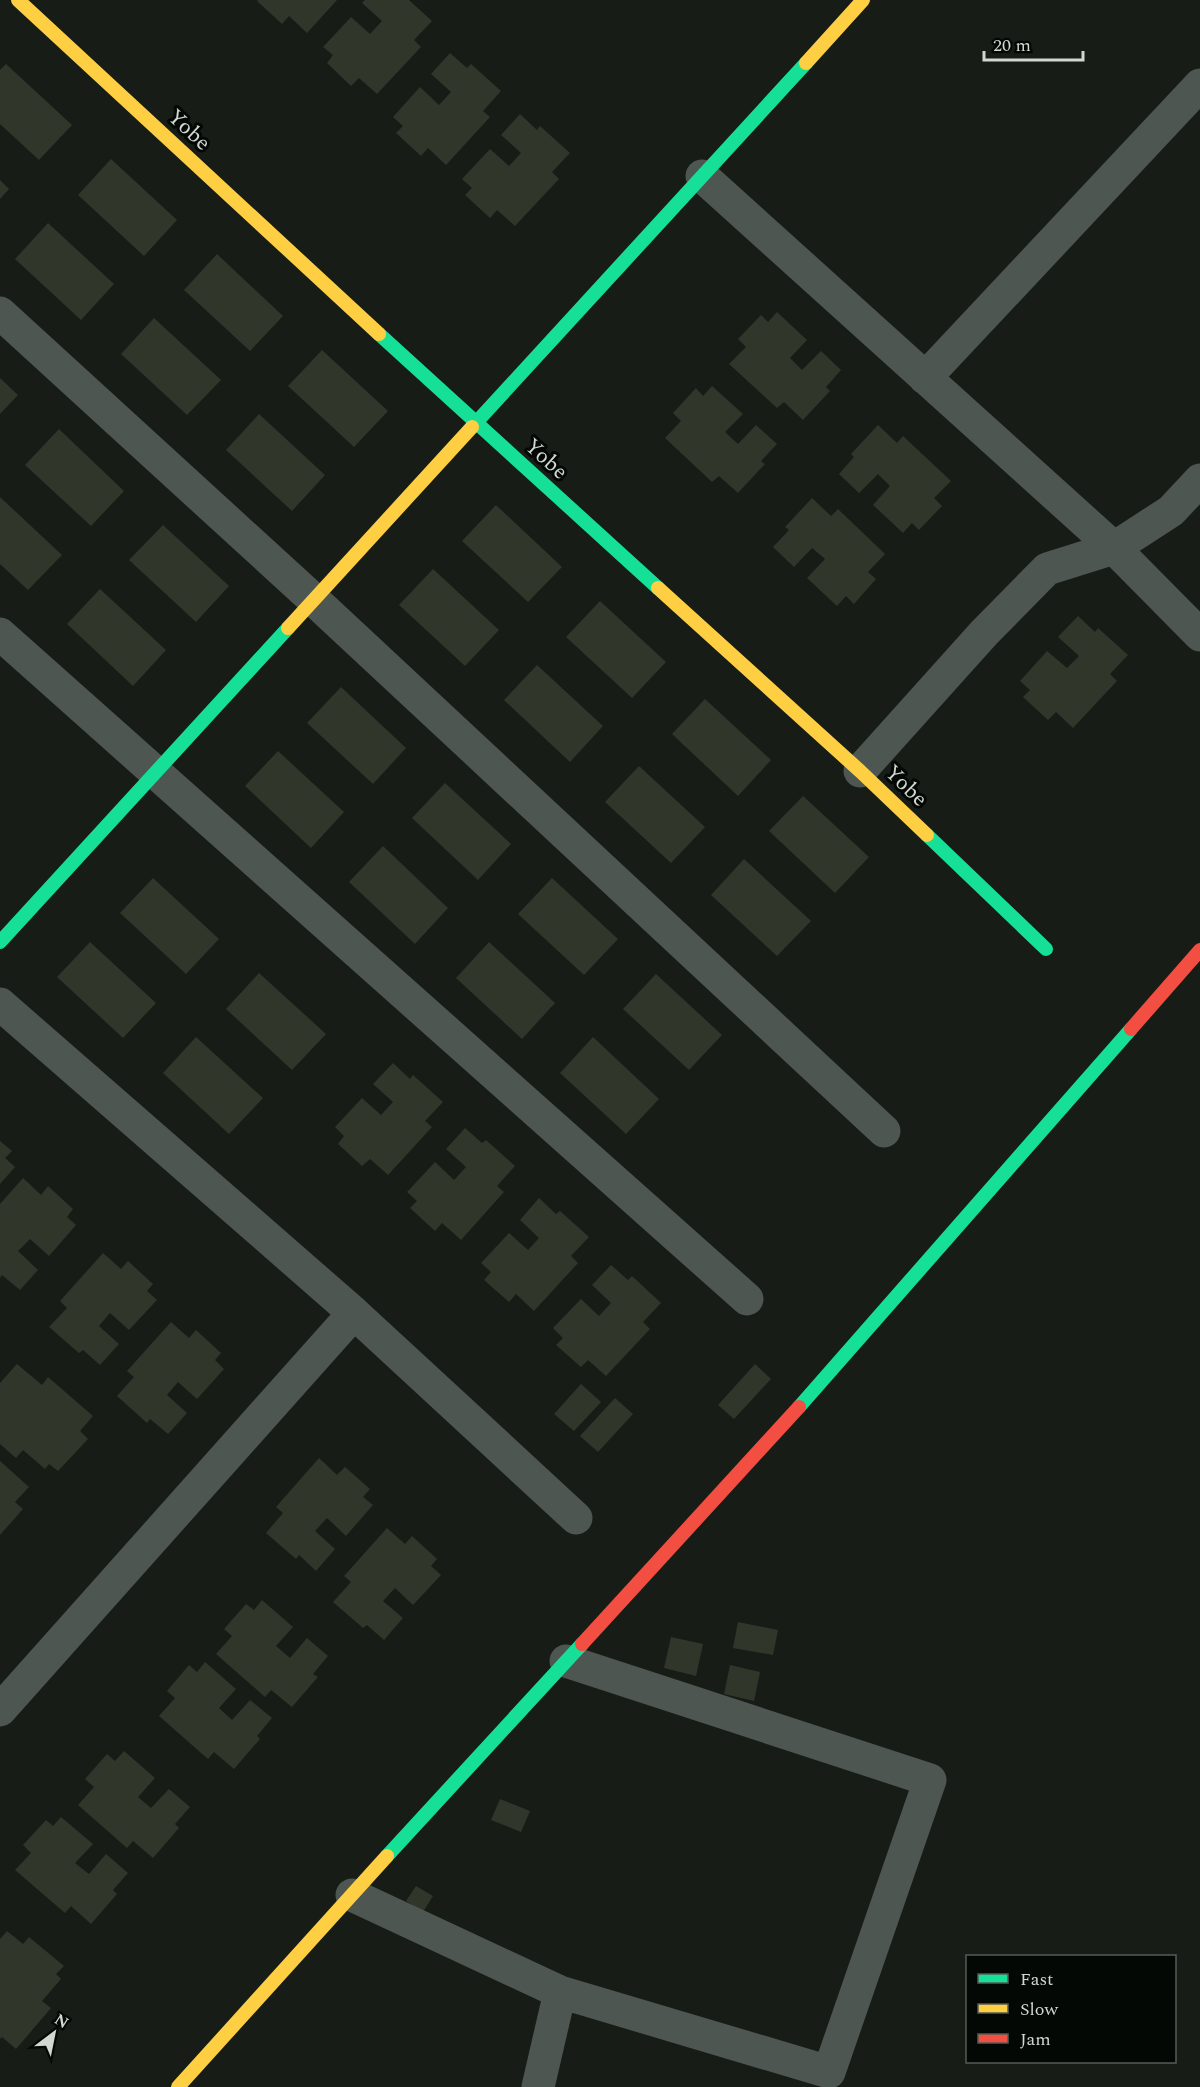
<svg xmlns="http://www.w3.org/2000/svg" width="1200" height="2087" font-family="Spectral,serif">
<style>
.building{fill:#31362b}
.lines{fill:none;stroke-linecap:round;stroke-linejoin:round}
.street{stroke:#4d5651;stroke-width:33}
.fast{stroke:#16e098;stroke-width:14}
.slow{stroke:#ffcf43;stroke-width:14}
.jam{stroke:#f24e42;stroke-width:14}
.labels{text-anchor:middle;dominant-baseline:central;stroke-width:6;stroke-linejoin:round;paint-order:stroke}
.street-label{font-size:22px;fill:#d1d8d0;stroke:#040804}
</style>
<rect width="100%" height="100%" fill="#171c17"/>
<path class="building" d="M258,0H337L307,33L289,16L282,24L257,1Z
M365,0H409L432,21L414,40L421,47L377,94L359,78L351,86L327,63L333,55L323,47L351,17L370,34L382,21L362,3Z
M450,53L467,68L471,64L501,91L483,111L490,117L446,165L428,148L421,156L396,133L403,126L393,117L420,87L439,105L451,92L431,74Z
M6,64L72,125L39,160L0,124V70Z
M520,114L537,130L540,126L570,153L552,172L559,179L515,226L497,210L490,218L465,195L472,188L462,179L490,149L509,166L521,153L501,135Z
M111,159L177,220L144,256L78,195Z
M0,180L9,189L0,199Z
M48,223L114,284L81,320L15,259Z
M217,254L283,316L250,351L184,290Z
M777,312L807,340L790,358L802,370L821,351L841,370L826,387L830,391L803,420L784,402L777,408L729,364L746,347L738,339L761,315L768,322Z
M154,318L221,380L187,415L121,354Z
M322,350L388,411L354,447L288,386Z
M0,378L18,395L0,414Z
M712,386L743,414L725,432L738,444L756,425L777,444L761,461L765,464L738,493L719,476L712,482L665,438L681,421L673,413L696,388L703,396Z
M259,414L325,475L292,511L226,450Z
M878,425L897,443L903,436L951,481L934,498L942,506L919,530L912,523L903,533L873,505L890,486L878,474L859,493L839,474L854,457L851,454Z
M59,429L124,491L91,526L25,465Z
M0,497L62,555L28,590L0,564Z
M812,498L831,516L838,509L885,554L868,572L876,579L854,604L846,596L837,606L807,578L825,559L812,548L794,567L773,547L789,530L785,527Z
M496,505L562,567L528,602L462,541Z
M163,525L229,586L196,622L129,560Z
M433,569L499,630L465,666L399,605Z
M100,589L166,650L133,686L67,624Z
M600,601L666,662L632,698L566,637Z
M1078,616L1095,632L1098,628L1128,655L1110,674L1117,681L1073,728L1056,712L1048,720L1023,697L1030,690L1020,681L1047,651L1067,668L1079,656L1058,637Z
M537,665L603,726L570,762L504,700Z
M341,687L406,748L373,784L307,723Z
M705,699L771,760L738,796L672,734Z
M278,751L344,812L311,848L245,786Z
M639,766L705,827L671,863L605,802Z
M445,783L511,844L478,880L412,818Z
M803,796L869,857L835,893L769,831Z
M383,846L448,908L415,944L349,882Z
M744,859L811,921L777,956L711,895Z
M153,878L219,939L186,974L120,913Z
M552,878L618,939L584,975L518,914Z
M90,942L156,1003L123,1038L57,977Z
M489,942L555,1003L522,1039L456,978Z
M259,973L326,1034L292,1070L226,1009Z
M656,974L722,1035L689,1070L623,1009Z
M196,1037L263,1098L229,1134L163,1073Z
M593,1037L659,1099L626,1134L560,1073Z
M393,1063L410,1079L413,1075L443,1102L425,1121L432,1127L388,1175L370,1159L362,1166L338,1144L344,1136L335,1127L362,1098L381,1115L393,1102L373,1084Z
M465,1128L482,1143L486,1140L515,1166L497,1186L504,1192L461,1240L442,1223L435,1231L410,1208L417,1201L407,1192L435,1162L454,1180L466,1167L446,1149Z
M0,1141L12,1151L5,1158L15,1167L0,1184Z
M23,1178L41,1195L48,1186L73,1209L67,1217L76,1225L49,1256L30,1239L18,1251L38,1270L20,1290L2,1275L0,1278V1204Z
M539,1198L556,1214L560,1211L589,1237L571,1256L578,1263L534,1311L516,1294L509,1302L484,1280L491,1272L481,1263L509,1233L528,1250L539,1238L520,1220Z
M103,1253L121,1269L128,1261L153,1284L147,1291L157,1300L129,1330L110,1313L99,1326L119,1344L100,1365L83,1350L79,1353L49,1327L67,1308L60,1301Z
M611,1265L628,1280L632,1276L661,1303L643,1322L650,1329L606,1376L588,1360L581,1367L556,1345L563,1338L553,1328L581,1299L599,1316L611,1303L592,1285Z
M171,1322L189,1338L196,1330L221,1353L215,1360L224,1369L197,1399L178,1382L167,1395L187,1413L168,1434L150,1419L147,1423L117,1396L134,1377L127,1371Z
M17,1364L42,1385L48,1377L93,1416L80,1431L88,1439L58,1471L49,1464L45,1469L23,1450L16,1458L0,1444V1383Z
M755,1364L771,1379L734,1419L718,1405Z
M581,1384L601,1402L574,1431L554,1414Z
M615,1398L633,1414L598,1452L580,1436Z
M319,1458L337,1475L345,1467L370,1489L363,1497L373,1505L346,1536L327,1518L315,1531L335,1549L316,1571L299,1555L296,1559L266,1533L283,1513L276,1507Z
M0,1461L29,1487L15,1502L23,1509L0,1535Z
M387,1528L405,1544L412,1536L437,1559L431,1566L441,1575L413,1605L395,1588L383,1601L403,1618L384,1640L367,1625L363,1628L333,1602L351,1582L344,1576Z
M262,1600L293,1627L276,1646L290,1658L307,1638L328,1656L313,1674L318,1677L292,1707L271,1690L265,1697L216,1654L232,1636L224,1629L246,1604L254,1610Z
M738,1622L778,1630L773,1655L733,1648Z
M671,1637L703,1644L696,1676L664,1668Z
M205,1662L236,1689L219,1708L232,1720L250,1700L272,1718L257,1736L260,1739L234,1769L214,1752L208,1759L159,1716L175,1698L167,1691L189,1665L197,1672Z
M730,1665L760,1672L754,1701L724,1694Z
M124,1751L155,1778L138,1797L151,1808L169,1789L190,1807L175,1824L179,1828L153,1858L133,1841L127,1848L78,1805L94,1787L85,1779L107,1754L115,1761Z
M500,1799L530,1811L521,1832L491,1820Z
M61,1817L93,1844L75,1863L89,1874L106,1854L128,1873L113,1890L117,1894L91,1924L71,1906L65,1913L15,1870L31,1853L23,1845L46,1820L53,1826Z
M416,1886L433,1896L423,1912L406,1901Z
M7,1931L23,1944L29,1937L64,1966L56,1974L61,1979L42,2001L51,2008L16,2049L2,2037L0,2039V1939Z"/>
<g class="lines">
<path class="street" d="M702,176L1114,548L1200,635
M0,313L314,600L884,1131
M925,378L1200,85
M0,634L747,1299
M860,771L984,633L1047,569L1114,548L1171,511L1200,480
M0,1004L354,1313L576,1518
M0,1710L354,1313
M352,1895L560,1992L829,2072L930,1780L566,1661
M538,2087L560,1992"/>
<path class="fast" d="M379,334L658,588
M472,427L806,63
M927,835L1046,949
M0,942L288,628
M799,1407L1131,1029
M387,1856L582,1644"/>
<path class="slow" d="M18,0L379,334
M806,63L863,0
M658,588L860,771L927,835
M288,628L472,427
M178,2087L387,1856"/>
<path class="jam" d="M1131,1029L1200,950
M582,1644L799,1407"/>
</g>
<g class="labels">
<g class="street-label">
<text transform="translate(189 130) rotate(43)">Yobe</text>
<text transform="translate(546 459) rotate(42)">Yobe</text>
<text transform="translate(906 786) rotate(44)">Yobe</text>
</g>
</g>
<rect x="966" y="1955" width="210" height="108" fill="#040804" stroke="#565b56" stroke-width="1.5"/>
<rect x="978" y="1974" width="30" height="9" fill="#16e098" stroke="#565b56" stroke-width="1.5"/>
<text x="1020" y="1985" font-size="18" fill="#d1d8d0">Fast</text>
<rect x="978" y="2004" width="30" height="9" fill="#ffcf43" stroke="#565b56" stroke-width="1.5"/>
<text x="1020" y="2015" font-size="18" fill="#d1d8d0">Slow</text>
<rect x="978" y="2034" width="30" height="9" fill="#f24e42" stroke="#565b56" stroke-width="1.5"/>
<text x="1020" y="2045" font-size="18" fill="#d1d8d0">Jam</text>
<g transform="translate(54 2033) rotate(32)" stroke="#040804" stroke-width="4.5" paint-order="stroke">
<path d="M0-4.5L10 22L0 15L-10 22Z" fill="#d1d8d0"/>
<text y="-9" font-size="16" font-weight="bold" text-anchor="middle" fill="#d1d8d0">N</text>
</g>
<path d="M984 51v9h99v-9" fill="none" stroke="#d1d8d0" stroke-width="3"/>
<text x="993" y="51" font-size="18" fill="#d1d8d0" stroke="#040804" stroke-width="4.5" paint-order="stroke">20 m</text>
</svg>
